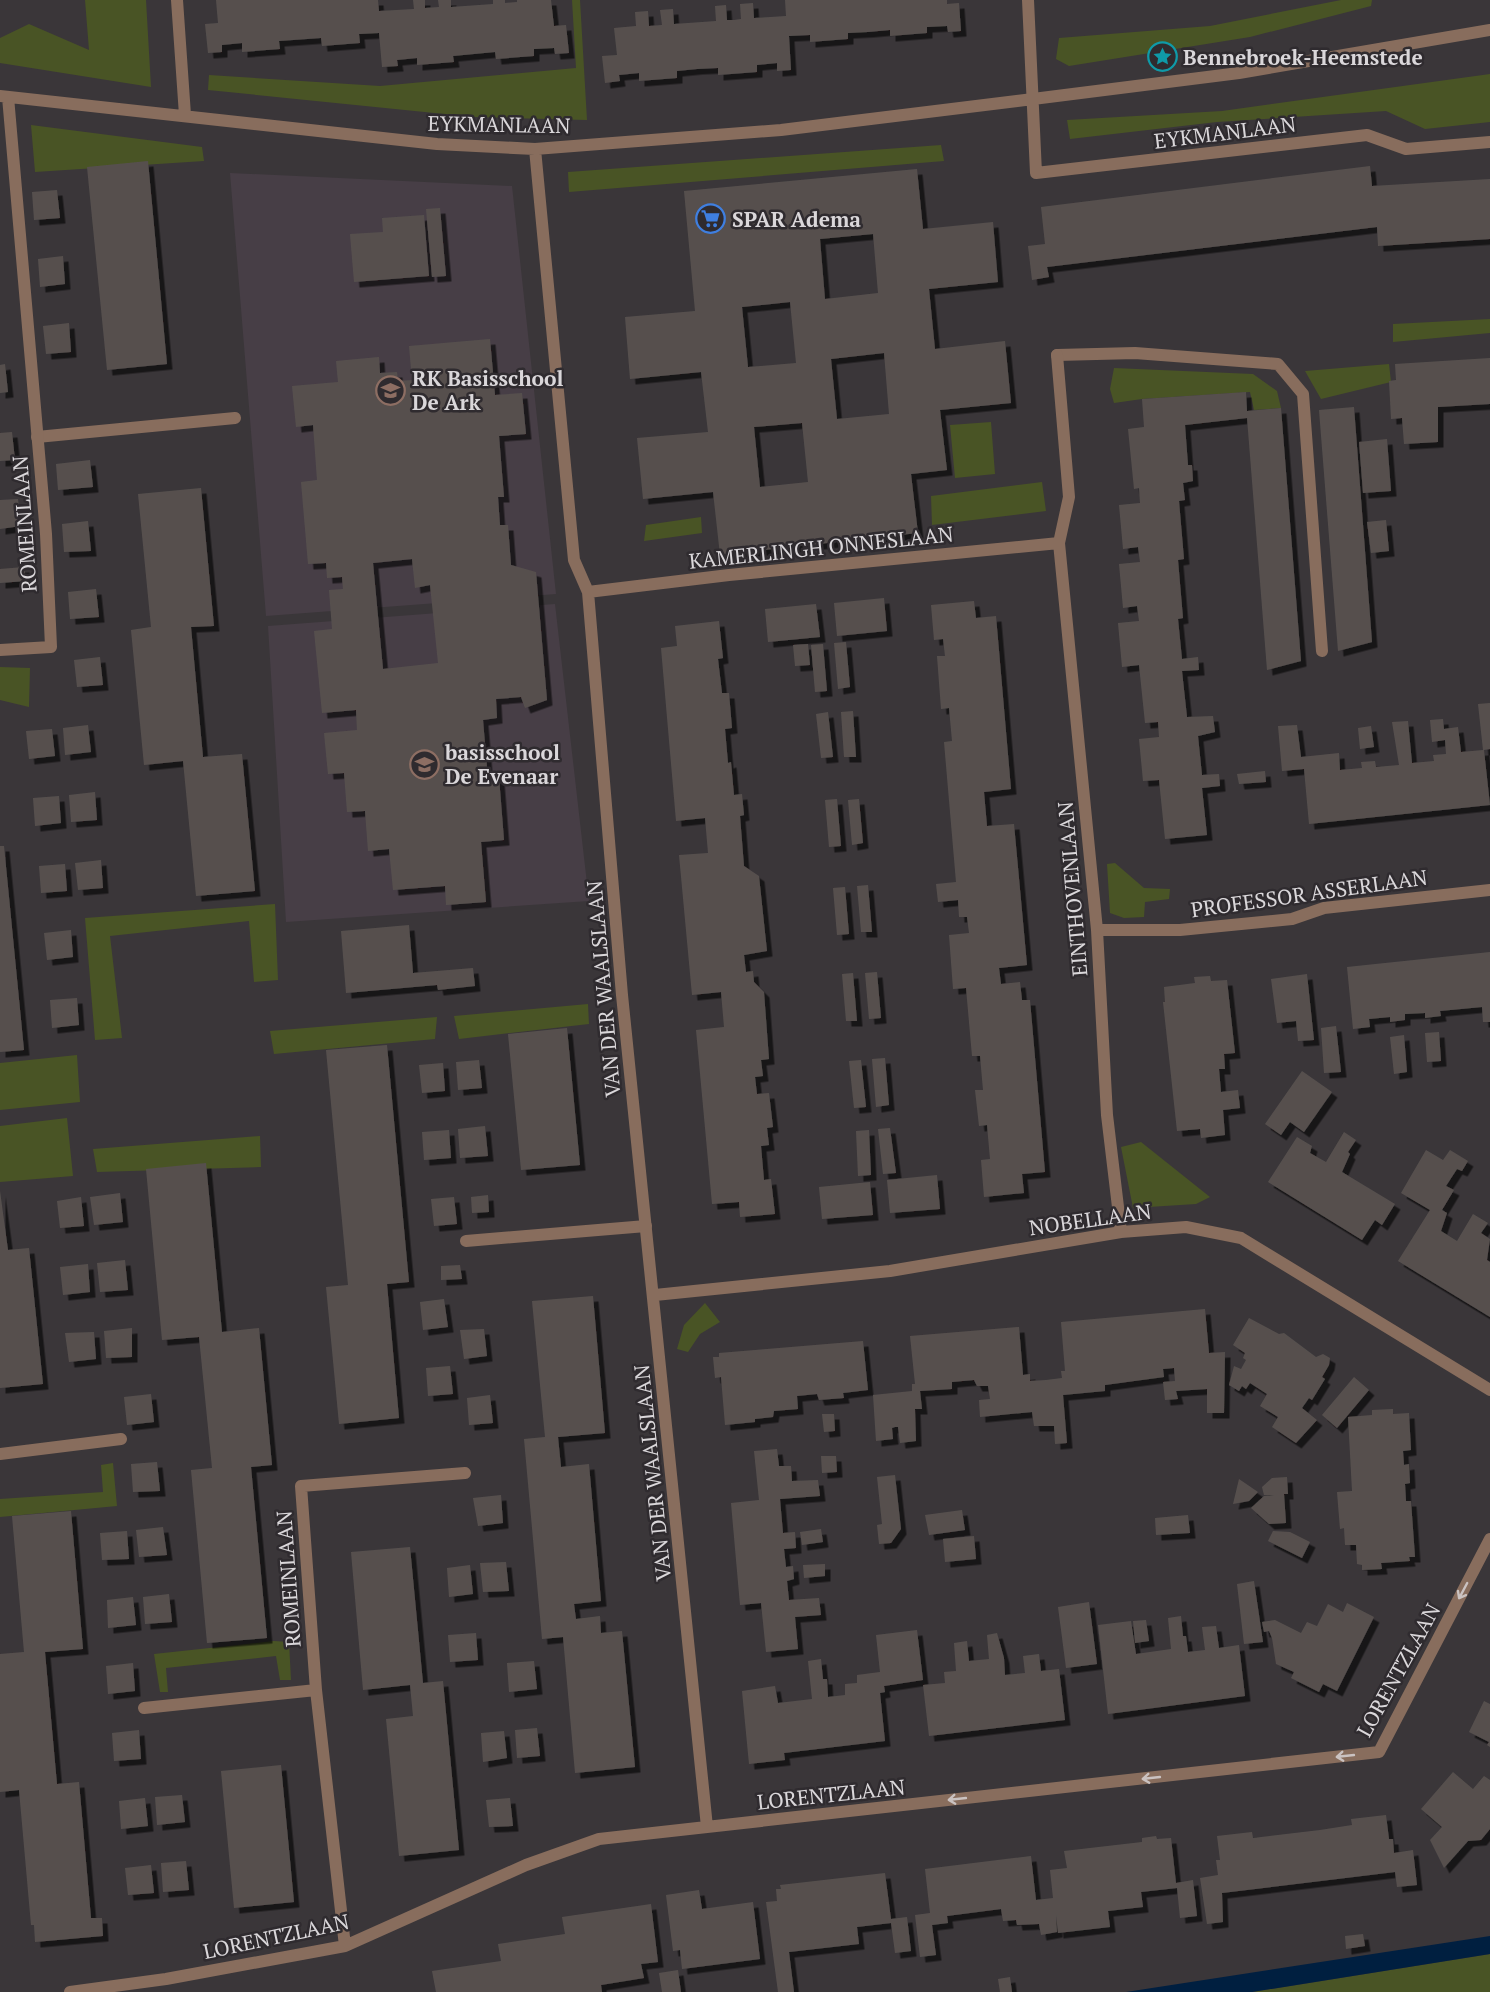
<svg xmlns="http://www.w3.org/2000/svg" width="1490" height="1992" font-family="'PT Serif',serif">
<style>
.built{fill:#473e46}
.green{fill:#495425}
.water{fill:#001f40}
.building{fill:#56504e;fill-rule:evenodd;filter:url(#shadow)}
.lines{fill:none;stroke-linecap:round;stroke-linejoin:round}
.service{stroke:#886d5d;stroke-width:12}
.minor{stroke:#886d5d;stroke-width:12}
.oneway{stroke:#cac2c1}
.labels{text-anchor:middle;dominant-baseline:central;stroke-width:5;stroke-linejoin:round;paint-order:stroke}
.poi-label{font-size:21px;font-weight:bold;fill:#dad7da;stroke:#2f2b2f;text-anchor:start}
.street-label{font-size:21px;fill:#dad7da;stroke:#2f2b2f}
</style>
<defs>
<filter id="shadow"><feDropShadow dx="5.5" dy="5.5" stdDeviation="0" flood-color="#0009"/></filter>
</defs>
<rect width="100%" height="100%" fill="#3a3639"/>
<path class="built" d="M230,173L512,186L556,594L266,616Z
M555,604L589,901L286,922L268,626Z"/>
<path class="green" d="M85,0H146L151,87L0,63V38L29,24L89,50Z
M572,0H580L587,120L474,117L208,90L209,75L380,86L576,68Z
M1341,0H1372L1371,6L1250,37L1069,66L1056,59L1059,38L1210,26Z
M1490,74V122L1425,129L1386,111L1217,122L1070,139L1067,120L1222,111Z
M31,125L202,147L204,161L35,172Z
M941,145L944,161L569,192L568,172Z
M1490,319V333L1393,342V324Z
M1389,364L1391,382L1321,399L1305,371Z
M1114,368L1253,374L1277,391L1281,408L1254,410L1250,392L1142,399L1114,403L1110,389Z
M991,422L995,474L955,478L950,425Z
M1042,482L1046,511L932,525L931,496Z
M701,517L702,533L644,541L646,525Z
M0,667L30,668L29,707L0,700Z
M1115,863L1144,888L1170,889L1169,899L1145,902L1144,917L1124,918L1110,913L1107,864Z
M275,904L278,980L254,982L249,921L110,936L122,1038L95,1040L85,918Z
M588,1004L589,1024L459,1039L454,1016Z
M437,1017L435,1039L274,1054L270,1031Z
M77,1055L80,1102L0,1110V1063Z
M67,1118L73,1176L0,1182V1126Z
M260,1136L261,1167L97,1172L93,1149Z
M1141,1142L1210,1197L1196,1204L1133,1208L1121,1147Z
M705,1303L720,1322L700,1334L688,1352L677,1349L684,1325Z
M113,1463L117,1506L0,1517V1499L103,1492L101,1465Z
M274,1641L289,1642L291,1680H280L276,1656L166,1668L168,1692H160L154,1654Z
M1490,1954V1992H1252Z"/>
<path class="water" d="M1490,1936V1954L1252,1992H1126Z"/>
<path class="building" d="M216,0H378L379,11L414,9L413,0H425V8L439,7L438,0H451V7L493,4V0H505V3L517,2V0H551L554,26L566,25L569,53L555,54L554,48L534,49V56L496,59L495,52L453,56L454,62L417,65V58L397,60L398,66L382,67L379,33L359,34L360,43L322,46L321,38L279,41L280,49L242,52V43L222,45V52L208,53L205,24L218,23Z
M785,0H947V4L959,3L961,31L948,32L947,26L927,27V33L890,36V30L868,32L848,33V39L810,42V35L789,36L791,70L777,71V63L757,65V72L718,75V68L697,69L677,71V78L639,81V73L619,75L620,81L605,83L602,56L617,55L614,28L636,26L635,12L648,11L649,26L662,25L660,10L673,9L674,24L716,21L715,6L726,5L727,20H734L741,19L740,4L753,3L754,18L786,16Z
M148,161L167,364L107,370L87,167Z
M1370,166L1372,186L1490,179V239L1378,246L1377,227L1047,267L1049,277L1032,280L1028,246L1045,244L1041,207Z
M917,169L923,229L993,222L998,282L929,289L935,349L1005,341L1011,403L940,410L947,470L911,474L918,533L720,555L713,492L643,499L637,438L708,432L701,372L630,379L625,317L695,311L684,191ZM873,234L878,293L825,299L820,239ZM790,302L796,363L748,367L742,307ZM884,353L889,414L837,419L831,359ZM802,423L808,482L760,487L754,427Z
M57,190L60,218L34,220L32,192Z
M440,208L446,276L432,277L426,209Z
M424,215L429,276L354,282L350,234L383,232L382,218Z
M63,256L65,284L40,287L38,259Z
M69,323L71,352L46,354L43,326Z
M490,339L495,395L522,393L526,434L499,436L504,497H498L500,525H508L511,565L536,572L547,700L525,708L521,697L496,699L497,718L483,720L488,779L499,777L504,840L481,842L486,902L446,905L445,886L393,890L389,849L368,851L365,811L347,812L344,773L328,774L324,733L357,730L356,710L322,713L314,631L332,629L329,590L343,589L342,577L327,578L326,563L308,564L301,482L317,480L313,425L296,427L292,386L338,382L336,361L379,357L380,373L397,372L398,381L412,380L409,346ZM412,559L415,588L430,585L438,663L383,669L373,563Z
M1490,358V404L1438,407V442L1404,444L1402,418L1391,419L1389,381L1396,380L1395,364Z
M5,364L8,392L0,393V365Z
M1246,392L1247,411L1281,408L1301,661L1267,670L1247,418L1185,425L1188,465H1192L1193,481L1183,483L1185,500L1179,501L1184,559L1178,560L1183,618L1178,619L1182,659L1198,657L1199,670L1182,671L1187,717L1213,716L1215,732L1198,736L1202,775L1219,774L1220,786L1202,788L1207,835L1165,839L1159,780L1143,781L1139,739L1159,737L1158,722L1145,723L1139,665L1122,667L1118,623L1139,621L1137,606L1123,608L1119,564L1140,562L1138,547L1123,549L1119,505L1140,503L1139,488L1134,489L1128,429L1144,427L1142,399Z
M1354,407L1372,642L1338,651L1319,410Z
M12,432L15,460L0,461V433Z
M1387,439L1391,491L1363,493L1359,442Z
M90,460L93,487L58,490L56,464Z
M201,488L214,626L191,627L203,757L242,754L255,891L196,896L183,761L144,765L131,630L151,627L138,494Z
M18,499L21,526L0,529V500Z
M1386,520L1389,551L1371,553L1367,522Z
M88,521L91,551L64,552L62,524Z
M24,567L26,581L0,583V569Z
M96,589L99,617L70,619L68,592Z
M884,598L887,631L837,636L834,603Z
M974,601L976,618L996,616L1011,789L984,792L987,826L1014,824L1027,965L999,968L1001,984L1020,982L1022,1000H1030L1045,1172L1022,1174L1024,1193L984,1197L981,1160L990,1159L987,1125L979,1126L975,1090H983L980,1056H972L966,988L953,989L949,935L969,933L967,917H959L958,900L938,902L936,884L956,882L944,742L952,741L949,708L941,709L937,656H945L943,639L934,640L931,605Z
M816,604L820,637L768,642L765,609Z
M719,621L723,658L718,659L722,693H729L732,728L725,729L728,763L731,762L734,795L742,794L744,815L740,816L744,866L759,876L767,951L744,955L746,972L753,971L754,982L764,992L769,1059L761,1060L763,1076L755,1077L757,1094L769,1093L773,1127L767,1128L769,1145L761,1146L764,1180L771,1179L775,1214L740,1217L739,1202L712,1204L696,1030L724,1027L721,992L692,995L679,855L708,853L705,818L676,821L661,648L677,646L675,626Z
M846,642L850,687L838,689L834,643Z
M808,644L810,665L795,666L793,645Z
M823,644L827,691L815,692L811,645Z
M100,657L103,685L77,687L74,660Z
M1490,703V749L1484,750L1490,805L1309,824L1304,769L1282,771L1278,726L1297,725L1301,757L1339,753L1340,770L1362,768L1361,762L1375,761L1376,767L1399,765L1392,722L1408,721L1412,763L1434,761L1433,755L1446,754L1445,740L1432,742L1430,720L1443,719L1444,729L1458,727L1461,752L1483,750L1478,704Z
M853,711L856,757H844L841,712Z
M828,712L833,757L821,758L816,714Z
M88,725L91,752L65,755L63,728Z
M1371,726L1374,747L1360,749L1358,728Z
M52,729L55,756L29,759L26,731Z
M1265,771L1266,782L1239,784L1237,774Z
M95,792L97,820L71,822L69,795Z
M59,796L61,823L35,826L33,798Z
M837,799L841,846L829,847L825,800Z
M859,799L863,843L852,845L848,800Z
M0,846H4L24,1050L0,1052Z
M101,860L103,888L78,890L75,863Z
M65,864L67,891L41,893L39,866Z
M868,885L872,932H861L857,886Z
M845,887L849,934L837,935L833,888Z
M409,925L413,973L473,968L475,986L438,990L437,985L346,993L341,931Z
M71,930L73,957L47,960L44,933Z
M1490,952V1022H1483L1482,1007L1440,1011L1441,1016L1425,1018V1013L1405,1014V1020L1390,1022V1017L1369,1019L1370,1027L1353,1029L1347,967Z
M877,972L881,1018L869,1019L865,973Z
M853,973L857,1021H846L842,974Z
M1307,974L1314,1040L1298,1041L1296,1021L1277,1023L1271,979Z
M1210,976L1211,981L1227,980L1235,1053L1224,1054L1225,1069H1219L1221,1092L1238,1090L1240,1108L1223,1110L1225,1135L1201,1138L1200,1129L1177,1131L1163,1002H1165L1164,987L1195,983L1194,977Z
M77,998L79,1025L52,1028L50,1000Z
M1336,1026L1341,1072L1324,1073L1321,1028Z
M567,1028L580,1165L521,1170L508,1034Z
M1439,1032L1441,1061L1427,1062L1425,1033Z
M1404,1035L1407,1072L1394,1074L1390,1037Z
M387,1045L409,1282L387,1284L399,1418L339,1424L326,1287L348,1285L326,1050Z
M885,1058L889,1105L876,1107L872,1059Z
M479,1060L482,1088L458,1090L456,1062Z
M861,1060L866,1107L854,1108L849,1061Z
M443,1063L445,1091L422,1093L419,1065Z
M1302,1071L1332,1092L1304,1132L1290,1122L1281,1135L1265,1124Z
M485,1126L488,1156L460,1158L458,1129Z
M890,1128L896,1173L883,1174L878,1129Z
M449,1130L451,1158L424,1160L422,1132Z
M869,1130L871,1175L858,1176L856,1131Z
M1344,1132L1356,1140L1348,1152L1350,1154L1342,1172L1395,1204L1382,1225L1375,1220L1362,1240L1268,1182L1297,1137L1312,1146L1310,1153L1326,1162Z
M1426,1150L1443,1160L1450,1150L1468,1161L1462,1171L1457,1169L1446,1186L1454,1190L1442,1210L1447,1213L1441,1231L1457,1241L1473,1214L1488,1223L1481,1233L1490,1239L1487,1260L1490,1262V1317L1398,1261L1430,1210L1401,1193Z
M206,1163L222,1332L259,1328L272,1465L251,1467L267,1638L207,1643L191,1470L212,1468L199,1337L162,1340L146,1169Z
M937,1175L940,1209L890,1213L887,1180Z
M870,1182L873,1215L822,1219L819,1187Z
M0,1191L8,1250L29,1248L43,1384L0,1388Z
M120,1193L123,1222L94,1225L90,1197Z
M488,1195L489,1212L472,1213L471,1197Z
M81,1197L84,1226L60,1228L57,1201Z
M454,1197L457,1224L434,1226L431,1199Z
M125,1260L128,1290L100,1292L97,1263Z
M88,1264L90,1292L63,1295L60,1267Z
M460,1265L462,1279L441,1280V1266Z
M593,1296L605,1433L558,1437L561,1467L589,1464L601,1601L574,1604L576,1619L600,1616L601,1633L622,1631L635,1767L575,1773L563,1637L542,1639L524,1439L545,1437L532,1301Z
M444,1299L448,1327L423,1330L420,1302Z
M1205,1309L1209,1353L1225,1352L1224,1413H1207V1389L1176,1391L1178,1399L1165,1400L1163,1382L1175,1381L1174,1368L1163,1369L1164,1377L1105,1385V1391L1063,1395L1067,1443L1055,1444L1054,1426H1034L1032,1412L980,1417L979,1400L990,1399L988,1386H977L974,1380L952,1382V1389L920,1391L922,1409H915L916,1441L900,1443L898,1427H895L892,1428L893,1439L876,1441L873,1395L912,1391V1384H915L910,1336L1019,1327L1023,1375L1030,1374V1381L1046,1380L1062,1378L1061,1371H1065L1061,1322Z
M1249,1318L1279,1334L1284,1333L1316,1357L1323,1354L1330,1358L1329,1365L1322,1377L1325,1379L1312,1400L1309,1398L1302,1408L1317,1420L1296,1443L1272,1427L1278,1417L1260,1406L1267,1394L1250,1383L1246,1389L1242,1386L1239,1391L1229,1385L1234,1366L1241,1369L1246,1360L1243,1358L1245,1353L1233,1345Z
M132,1328V1357L106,1358L104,1331Z
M484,1329L487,1356L464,1359L460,1330Z
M94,1332L96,1359L69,1362L65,1333Z
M863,1341L868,1390L843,1393L844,1398L819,1400L817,1394L797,1396L798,1409L774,1411L773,1417L755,1419V1422L725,1425L721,1377L715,1378L713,1357H719V1353Z
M450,1366L453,1394L428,1396L426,1368Z
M1354,1377L1369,1390L1337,1428L1322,1415Z
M151,1394L154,1422L127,1425L124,1397Z
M490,1395L493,1423L469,1425L467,1398Z
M1393,1409V1414L1409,1413L1411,1450L1403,1451L1404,1465L1409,1464L1410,1483L1405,1484L1406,1501H1411L1415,1557H1409L1410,1561L1381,1563L1382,1569L1362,1570V1565L1357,1564L1356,1545H1345L1344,1528L1340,1529L1337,1492L1352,1491L1348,1417L1372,1415V1410Z
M822,1414H834L835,1431L824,1432Z
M777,1449L779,1466H791L792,1481L818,1480L820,1496L780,1499L783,1533L795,1532L796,1548L784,1549L786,1567L793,1566L794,1579L787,1581L789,1600L819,1598L821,1615L795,1617L798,1649L766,1652L761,1603L740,1605L731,1503L759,1500L754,1451Z
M821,1456H836L837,1472L822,1473Z
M157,1462L160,1491L133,1492L131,1464Z
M895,1475L901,1529L891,1543L879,1544L877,1525L882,1524L877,1477Z
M1287,1477L1288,1494H1284L1286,1523L1269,1524L1251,1508L1264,1496L1274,1495H1264L1262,1487L1272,1478Z
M1239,1479L1258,1492L1249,1501L1233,1504Z
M501,1495L503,1523L478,1526L473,1498Z
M962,1510L965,1530L929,1535L925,1515Z
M71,1511L83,1649L45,1652L57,1784L79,1782L91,1918H102L103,1936L35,1942L34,1925H31L19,1790L0,1792V1654L24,1652L12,1516Z
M1188,1515L1190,1533L1156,1535L1155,1518Z
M163,1527L167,1555L139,1557L136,1530Z
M821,1529L823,1542L802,1545L800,1532Z
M127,1531L129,1559L102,1560L100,1533Z
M1273,1531L1290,1532L1310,1542L1302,1558L1268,1541Z
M974,1536L976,1559L945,1562L943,1539Z
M410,1547L423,1683L443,1681L459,1850L399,1856L386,1719L413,1716L410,1685L363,1690L351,1552Z
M506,1562L509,1591L483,1592L480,1563Z
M825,1564V1576L804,1578L803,1565Z
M470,1565L473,1594L449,1597L447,1568Z
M1254,1581L1263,1642L1244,1644L1237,1584Z
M169,1594L172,1622L145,1624L143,1597Z
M133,1597L136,1625L108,1628L107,1600Z
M1089,1602L1097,1664L1066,1668L1058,1607Z
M1347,1603L1374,1617L1337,1691L1323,1684L1319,1692L1291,1678L1294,1672L1276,1664L1272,1638L1269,1631L1264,1632L1262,1622L1275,1620L1301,1633L1307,1622L1317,1626L1328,1604L1343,1612Z
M1181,1616L1183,1636H1186L1188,1652L1205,1650L1202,1627L1216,1626L1219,1648L1239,1645L1245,1696L1108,1714L1098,1625L1131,1621L1136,1654L1171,1649L1168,1618Z
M1146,1620L1149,1641L1135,1643L1133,1621Z
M917,1630L923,1680L884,1686L885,1692L880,1693L885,1741L784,1753L785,1760L749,1764L742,1691L775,1686L778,1703L812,1699L808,1661L821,1659L823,1679H827L828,1697L845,1695V1684L857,1683V1675L880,1672L876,1635Z
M476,1633L478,1660L450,1662L448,1635Z
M997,1633L1004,1658L1005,1675L1025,1673L1023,1656L1039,1654L1041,1671L1059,1669L1065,1720L929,1736L923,1685L945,1683L944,1672L956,1671L954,1643L967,1641L969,1661L989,1659L987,1635Z
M534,1661L537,1689L509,1692L507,1663Z
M133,1663L135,1691L108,1694L106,1666Z
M1484,1701L1490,1704V1747L1487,1745L1489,1742L1469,1732Z
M537,1728L540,1756L517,1758L515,1730Z
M139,1730L141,1759L114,1761L112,1733Z
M504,1731L507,1758L483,1762L481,1733Z
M281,1765L294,1902L234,1908L221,1771Z
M1453,1772L1473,1789L1484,1776L1490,1780V1829L1481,1840L1468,1841L1444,1868L1430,1840L1442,1827L1421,1809Z
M182,1795L185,1822L157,1825L155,1797Z
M145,1798L148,1826L121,1829L119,1801Z
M510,1798L513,1826L489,1827L486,1800Z
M1386,1815L1389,1839H1393L1394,1853L1413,1850L1417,1885L1397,1887L1395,1872L1222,1893L1223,1922L1207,1924L1200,1878L1218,1875L1216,1860H1220L1217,1836L1252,1832L1253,1838L1320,1830L1352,1825L1351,1819Z
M1156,1836L1157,1839L1171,1838L1176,1883L1193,1880L1197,1916L1180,1918L1177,1888L1141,1892L1143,1907L1108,1911L1110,1927L1058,1933L1056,1915L1057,1932L1041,1935L1039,1924L1017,1925L1016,1920L1003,1921L1001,1909L947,1916L948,1923L932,1925L936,1955L920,1957L915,1915L930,1913L925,1869L1031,1856L1036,1900L1053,1898L1050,1870L1067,1868L1064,1851L1142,1842V1838Z
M186,1861L189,1890L163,1892L161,1863Z
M151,1865L154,1893L128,1895L125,1868Z
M885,1873L891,1919L907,1917L911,1951L895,1953L891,1923L857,1927L859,1944L789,1952L794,1992H778L766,1902L777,1901L776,1889H781L780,1885Z
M699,1890L702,1909L753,1902L760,1959L682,1969L680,1950L673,1951L666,1895Z
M651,1904L658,1962L641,1964L644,1978L601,1985L602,1992H436L432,1971L501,1961L498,1944L565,1934L562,1917Z
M1363,1934L1365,1946L1346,1949L1345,1936Z
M678,1970L681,1992H662L659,1973Z
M1010,1977L1012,1992H1000L998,1979Z"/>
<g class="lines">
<path class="service" d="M1057,355L1135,353L1278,364L1303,394L1322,651
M37,437L235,418
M466,1241L646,1226"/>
<path class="minor" d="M177,0L185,115
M1028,0L1036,173L1367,135L1406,149L1490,142
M0,96L437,144L535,149L781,130L1033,99L1239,73L1490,30
M535,149L574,560L588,592L622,995L707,1827
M1057,355L1069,497L1059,543L1097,930L1107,1115L1121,1232
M588,592L729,575L1059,543
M0,650L51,647L46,534L8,97
M1097,930H1180L1292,919L1324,908L1490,890
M655,1295L890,1271L1121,1232L1186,1227L1241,1238L1490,1390
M0,1454L121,1439
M144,1708L316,1690
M345,1946L316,1690L301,1486L465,1473
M70,1992L166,1979L345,1946L526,1865L599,1839L1379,1752L1490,1539"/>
</g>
<defs><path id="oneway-shaft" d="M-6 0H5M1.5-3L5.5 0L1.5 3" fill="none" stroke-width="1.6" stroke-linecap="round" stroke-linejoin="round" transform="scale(1.5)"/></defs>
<g class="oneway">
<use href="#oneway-shaft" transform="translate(1463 1591) rotate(118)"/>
<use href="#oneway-shaft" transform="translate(1345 1756) rotate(174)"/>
<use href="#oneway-shaft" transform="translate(1151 1778) rotate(174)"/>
<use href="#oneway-shaft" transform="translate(957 1799) rotate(174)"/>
</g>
<defs>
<symbol id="sight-ring" viewBox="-11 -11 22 22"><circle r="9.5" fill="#2f2b2f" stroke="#0f9aa8" stroke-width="1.5"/><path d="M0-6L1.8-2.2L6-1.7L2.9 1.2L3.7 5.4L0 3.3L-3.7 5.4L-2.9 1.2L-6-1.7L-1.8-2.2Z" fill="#0f9aa8"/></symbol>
<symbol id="supermarket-ring" viewBox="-11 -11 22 22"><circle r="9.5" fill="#2f2b2f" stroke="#3f7fe0" stroke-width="1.5"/><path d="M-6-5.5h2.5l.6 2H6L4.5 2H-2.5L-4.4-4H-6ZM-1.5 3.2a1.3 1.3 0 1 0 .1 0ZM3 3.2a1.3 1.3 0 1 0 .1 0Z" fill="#3f7fe0"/></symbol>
<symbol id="school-ring" viewBox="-11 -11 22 22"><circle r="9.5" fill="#2f2b2f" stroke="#8d6e63" stroke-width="1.5"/><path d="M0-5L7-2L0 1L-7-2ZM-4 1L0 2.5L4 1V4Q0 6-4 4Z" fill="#8d6e63"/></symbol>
</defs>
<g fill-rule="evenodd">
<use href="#sight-ring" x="1146" y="40" width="33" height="33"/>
<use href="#supermarket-ring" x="694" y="202" width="33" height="33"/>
<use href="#school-ring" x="374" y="374" width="33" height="33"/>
<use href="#school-ring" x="408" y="748" width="33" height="33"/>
</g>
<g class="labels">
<g class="poi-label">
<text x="1183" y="57">Bennebroek-Heemstede</text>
<text x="732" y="219">SPAR Adema</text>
<text x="412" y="378">RK Basisschool<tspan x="412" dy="24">De Ark</tspan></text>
<text x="445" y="752">basisschool<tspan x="445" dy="24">De Evenaar</tspan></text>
</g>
<g class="street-label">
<text transform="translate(499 124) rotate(1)">EYKMANLAAN</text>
<text transform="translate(1225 132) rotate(-7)">EYKMANLAAN</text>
<text transform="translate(24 524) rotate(-94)">ROMEINLAAN</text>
<text transform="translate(821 547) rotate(-6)">KAMERLINGH ONNESLAAN</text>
<text transform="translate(1072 889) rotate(-95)">EINTHOVENLAAN</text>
<text transform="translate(1309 893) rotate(-8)">PROFESSOR ASSERLAAN</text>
<text transform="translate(603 989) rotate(-95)">VAN DER WAALSLAAN</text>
<text transform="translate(1090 1219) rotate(-8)">NOBELLAAN</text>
<text transform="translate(652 1473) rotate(-96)">VAN DER WAALSLAAN</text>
<text transform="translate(288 1579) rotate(-94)">ROMEINLAAN</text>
<text transform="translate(1398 1670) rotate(-61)">LORENTZLAAN</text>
<text transform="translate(831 1794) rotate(-6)">LORENTZLAAN</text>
<text transform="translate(276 1936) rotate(-12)">LORENTZLAAN</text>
</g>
</g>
</svg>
